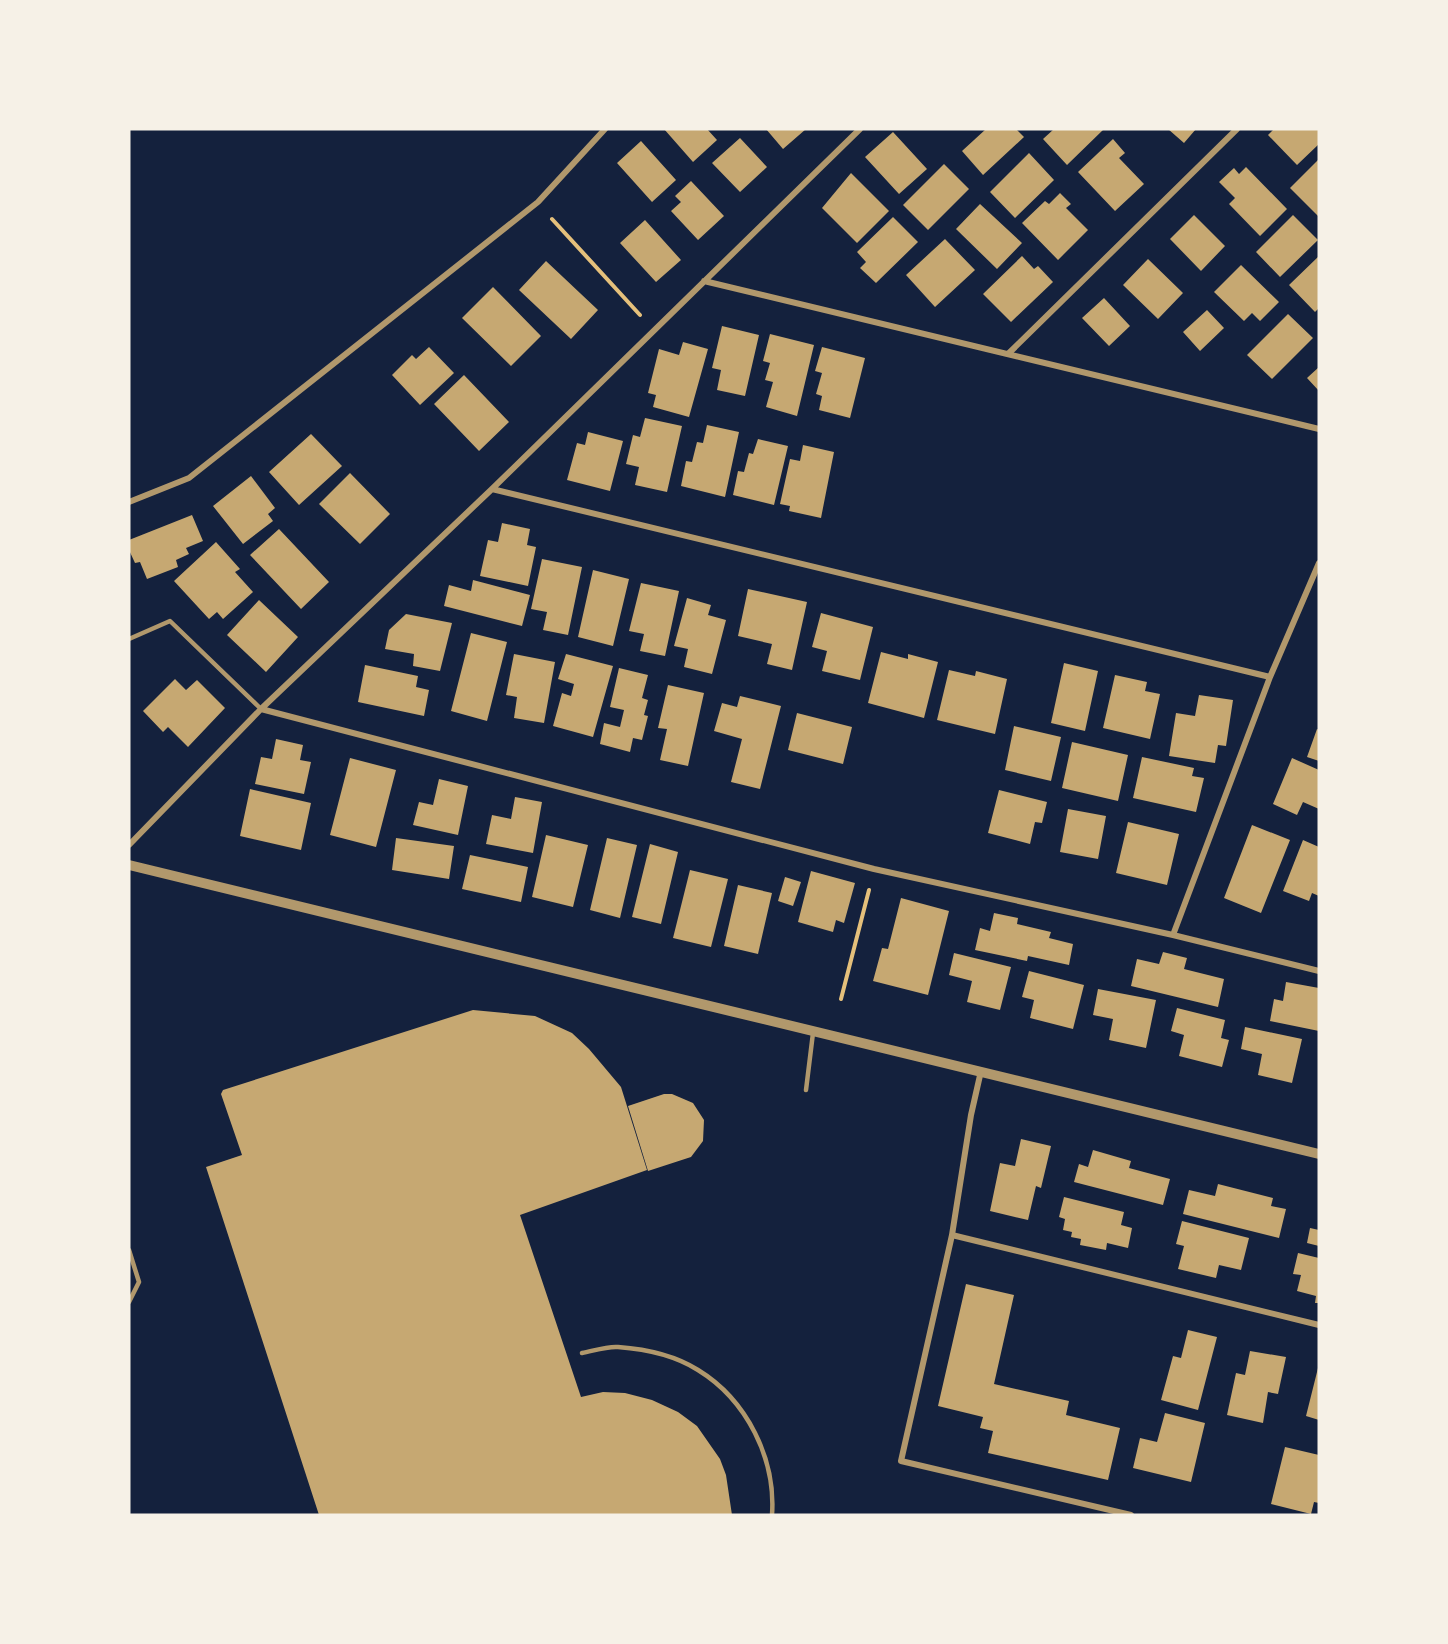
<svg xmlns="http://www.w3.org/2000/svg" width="1448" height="1644" font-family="Helvetica,sans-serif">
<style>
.building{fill:#c6a872}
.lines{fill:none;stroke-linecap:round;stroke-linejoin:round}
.path{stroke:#e5c07b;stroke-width:4}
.service{stroke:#b1986c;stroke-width:4.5}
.minor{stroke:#b1986c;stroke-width:6}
.tertiary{stroke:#b1986c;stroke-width:10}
</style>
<rect width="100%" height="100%" fill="#14213d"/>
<path class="building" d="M664,129H707L717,140L693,162Z
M766,129H806L783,149Z
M986,129H1016L1024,137L983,175L962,151Z
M1054,129H1104L1067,165L1043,139Z
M1168,129H1196L1184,143Z
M1274,129H1319V144L1297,165L1268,135Z
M893,132L927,169L899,194L865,157Z
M740,138L767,167L740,192L712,163Z
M1113,139L1125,153L1119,158L1144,184L1115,211L1078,172Z
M641,141L676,180L652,202L617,163Z
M1029,153L1054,180L1015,218L990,192Z
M1319,159V215L1318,216L1290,188Z
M944,164L969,189L928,230L903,205Z
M1246,167L1287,209L1260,236L1229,204L1235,198L1219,182L1234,168L1239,174Z
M851,173L889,211L857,243L822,208Z
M691,181L724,216L698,240L671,211L681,202L675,196Z
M1060,193L1071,204L1066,208L1088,230L1058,260L1022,223L1045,201L1049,204Z
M980,204L1022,243L997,269L956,229Z
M1194,215L1225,246L1201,271L1170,239Z
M1293,215L1318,240L1280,277L1256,252Z
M893,217L918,242L876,283L860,268L866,262L857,252Z
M645,220L681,260L656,282L620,243Z
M945,239L975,270L935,307L906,275Z
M1022,256L1034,269L1038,266L1053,282L1011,322L983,294Z
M1319,256V308L1315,312L1289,285Z
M1148,259L1183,293L1158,319L1123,285Z
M546,261L598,310L571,339L519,290Z
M1241,265L1279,302L1260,321L1252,313L1244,321L1214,292Z
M493,287L541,336L511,366L462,318Z
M1104,298L1130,326L1109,346L1082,318Z
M1207,310L1224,328L1200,351L1183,332Z
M1288,314L1313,338L1272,379L1247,355Z
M722,326L759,335L745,396L717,390L721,370L712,368Z
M770,334L814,345L797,416L766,407L773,382L765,380L770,363L763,361Z
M683,342L708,349L689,417L653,407L656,395L648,393L659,349L679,355Z
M429,347L454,373L420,405L392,375L412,355L416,359Z
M822,347L865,358L850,418L819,410L822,396L816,394L822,373L815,371Z
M1319,367V391L1307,378Z
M464,375L509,422L479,451L434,404Z
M645,418L682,426L667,492L635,485L639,467L626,464L633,435L640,437Z
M707,425L739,432L725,497L681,486L686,461L692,462L697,442L703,443Z
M588,432L623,441L610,491L567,480L577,443L585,445Z
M311,434L342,466L299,505L269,472Z
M758,439L788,446L774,505L733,495L738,471L744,472L749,453L753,454Z
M803,445L834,452L821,518L789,511L790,506L780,504L790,459L800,461Z
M350,473L390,514L360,544L319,504Z
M251,476L275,508L268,514L273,521L243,544L213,506Z
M192,515L203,541L186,548L189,554L176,560L178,567L147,579L140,562L135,563L129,550V540Z
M502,523L530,529L527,545L536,547L528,586L480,576L488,540L498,542Z
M279,529L329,582L301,609L250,555Z
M216,542L240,569L235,572L253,592L223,619L217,612L209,619L174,581Z
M542,559L582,567L568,635L543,630L547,612L531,609Z
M593,570L629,579L613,646L578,637Z
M473,580L530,595L522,626L444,606L449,585L471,591Z
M641,583L679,591L665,656L640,651L644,634L629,631Z
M748,589L807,602L792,670L767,664L772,644L738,636Z
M687,598L711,605L708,615L726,620L712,674L684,667L688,649L674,646Z
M259,600L298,637L266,672L227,635Z
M821,613L873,627L860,680L822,671L827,651L812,647Z
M406,614L452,623L440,671L413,666L414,654L385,649L389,630Z
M471,633L507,642L487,721L451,711Z
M881,652L908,659V654L938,662L924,718L868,703Z
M514,654L555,662L544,723L514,718L517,697L506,695Z
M566,654L613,666L593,737L553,726L562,693L571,696L574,684L558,679Z
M1064,663L1098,671L1085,731L1051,723Z
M365,665L418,676L416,687L429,690L424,716L358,702Z
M619,668L648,675L642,698L648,700L644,715L648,716L642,740L633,738L630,752L600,744L604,723L620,727L624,710L610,707Z
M949,670L975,676L976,671L1007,679L995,734L937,720Z
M1115,675L1147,682L1145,691L1160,694L1150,739L1103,728Z
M175,679L186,690L197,680L225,708L188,747L168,727L163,732L143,711Z
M668,685L704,693L688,766L660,760L667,729L658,728Z
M1199,695L1233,700L1226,746L1218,745L1215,763L1169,756L1176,713L1195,716Z
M740,696L781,706L760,789L731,782L742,739L714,731L722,703L737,707Z
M797,713L852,727L843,764L788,750Z
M1014,726L1061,737L1051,781L1005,770Z
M1317,729L1319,730V761L1307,757Z
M276,739L303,745L300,760L311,762L304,794L255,784L261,757L272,759Z
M1072,742L1128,755L1118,801L1062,788Z
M1142,757L1194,768L1192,776L1204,778L1196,812L1133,798Z
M350,758L396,770L376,847L330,835Z
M1292,758L1319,770V809L1303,802L1297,815L1273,804Z
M439,779L468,786L458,835L413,825L419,802L433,805Z
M250,789L311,803L301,850L240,836Z
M999,790L1047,802L1042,823L1035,822L1030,844L988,833Z
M515,797L542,802L533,853L486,844L492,815L511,819Z
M1068,809L1106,816L1098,859L1060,852Z
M1128,822L1179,834L1167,885L1116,873Z
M1252,825L1290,840L1261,913L1224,898Z
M546,835L588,845L573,907L532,897Z
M396,838L454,846L449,879L392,870Z
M607,838L637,845L620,918L590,910Z
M1303,840L1319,847V896L1312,893L1309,901L1283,891Z
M650,844L678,852L661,924L632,917Z
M470,855L528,867L521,902L462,889Z
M690,870L728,879L711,947L673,938Z
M811,871L855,883L844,923L836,920L833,932L798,922Z
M785,877L801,882L793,906L778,901Z
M738,885L772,893L758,954L724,946Z
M901,898L949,911L928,995L873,981L882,948L888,949Z
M994,913L1018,918L1017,924L1051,932L1049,938L1073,944L1069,965L1028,956L1027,961L975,950L980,928L990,931Z
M1163,952L1187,958L1184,969L1224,979L1218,1007L1131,986L1137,959L1159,964Z
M954,953L1011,967L1000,1010L967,1002L972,981L949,975Z
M1029,971L1084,985L1073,1029L1030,1018L1034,1000L1022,997Z
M1286,982L1319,988V1031L1270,1021L1274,999L1283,1001Z
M1098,989L1156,1000L1146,1048L1109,1040L1113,1019L1093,1015Z
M1177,1008L1225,1020L1221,1038L1229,1040L1222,1067L1179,1056L1184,1035L1171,1031Z
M473,1010L535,1016L572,1033L589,1049L621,1087L647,1170L520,1215L581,1397L603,1392L625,1393L652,1400L678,1412L697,1426L720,1459L726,1475L732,1515H319L206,1167L242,1155L221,1094L223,1090Z
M1245,1027L1302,1039L1292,1083L1258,1075L1262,1054L1241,1049Z
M664,1094H672L693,1103L704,1120L703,1141L691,1157L648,1171L628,1106Z
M1021,1139L1051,1146L1041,1188L1036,1186L1028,1220L990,1211L1000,1163L1015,1166Z
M1093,1150L1131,1161L1129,1168L1170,1179L1163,1205L1074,1182L1079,1164L1088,1167Z
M1218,1184L1273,1198L1271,1206L1286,1209L1279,1238L1183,1214L1189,1190L1215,1196Z
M1064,1197L1124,1212L1121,1225L1132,1228L1128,1248L1107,1243L1106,1250L1080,1245L1081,1239L1071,1237L1072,1232L1063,1230L1065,1219L1059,1217Z
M1182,1221L1249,1238L1241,1270L1219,1265L1216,1278L1178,1269L1184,1246L1176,1244Z
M1310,1228L1319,1230V1246L1307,1243Z
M1298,1253L1319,1258V1303H1315L1316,1296L1297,1291L1301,1275L1293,1274Z
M966,1284L1014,1295L994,1384L1069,1401L1066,1415L1120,1428L1108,1480L988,1453L993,1431L980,1428L983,1417L938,1406Z
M1188,1330L1217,1337L1198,1410L1161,1400L1173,1356L1181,1358Z
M1250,1351L1286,1357L1278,1394L1268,1392L1263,1423L1227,1415L1236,1373L1245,1375Z
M1319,1364V1420L1306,1416Z
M1165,1413L1205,1423L1191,1482L1133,1468L1140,1438L1157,1442Z
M1285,1447L1319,1455V1503L1314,1502L1311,1514L1271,1504Z"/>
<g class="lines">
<path class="path" d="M552,219L640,315
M841,999L869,890"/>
<path class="service" d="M129,639L170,621L261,709
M806,1090L813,1033
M129,1250L139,1282L129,1302
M582,1353C593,1351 607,1346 618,1347C645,1349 676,1356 698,1370C747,1400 776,1459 772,1515"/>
<path class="minor" d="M704,281L1319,429
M1008,354L1237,129
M492,489L1270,677
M129,502L189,478L538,202L605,129
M261,709L874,869L1173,935L1319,971
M129,845L261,709L492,489L860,129
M1173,935L1270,677L1319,563
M981,1071L971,1115L952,1235L901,1461L1131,1515
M952,1235L1319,1325"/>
<path class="tertiary" d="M129,865L1319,1154"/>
</g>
<rect width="1448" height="1644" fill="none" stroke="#f6f1e7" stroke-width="261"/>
</svg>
